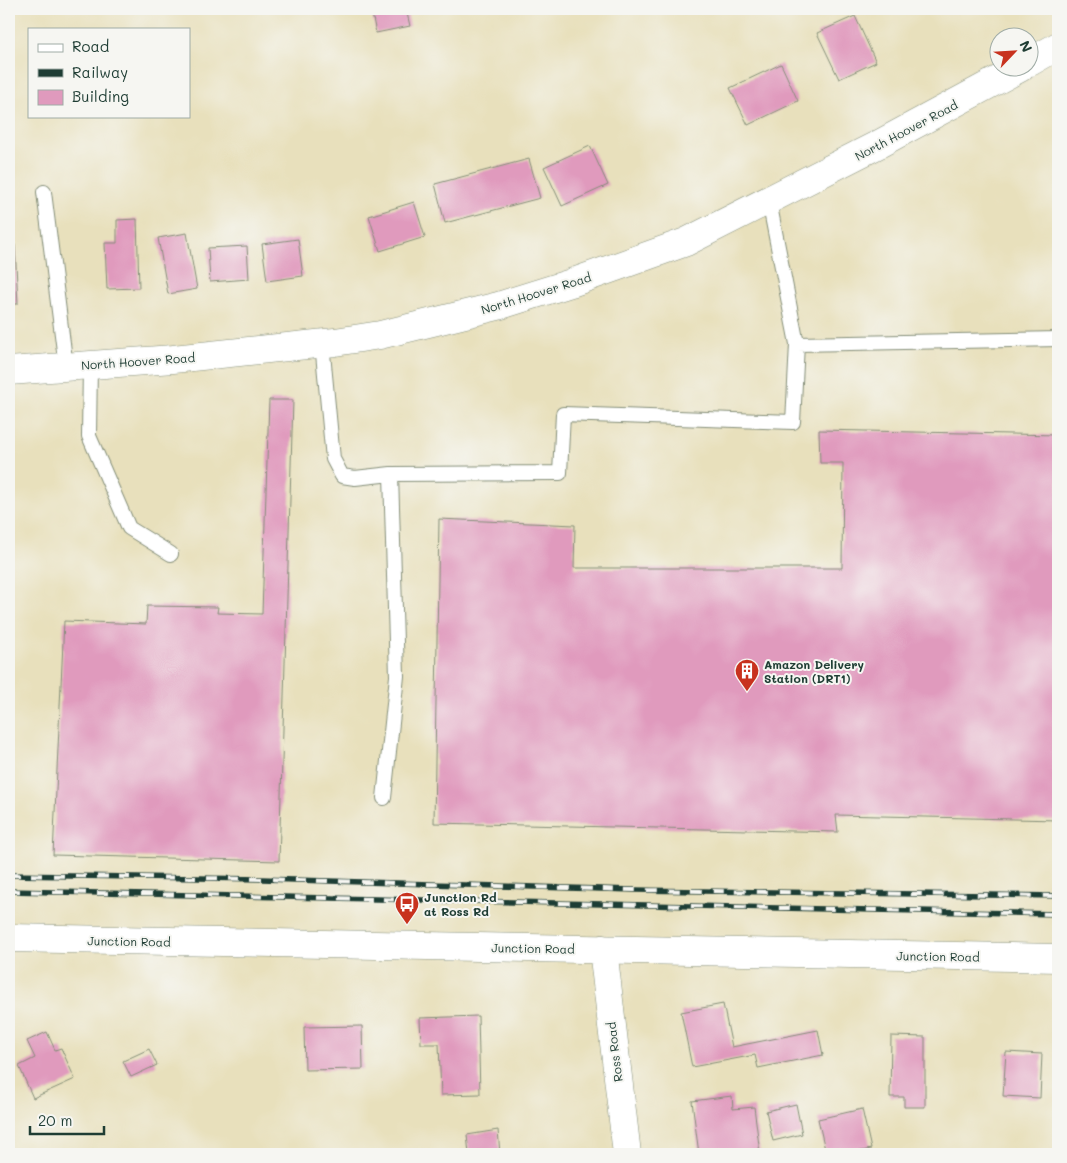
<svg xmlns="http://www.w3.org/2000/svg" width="1067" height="1163" font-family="Mali,sans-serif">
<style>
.building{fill:#e09abd}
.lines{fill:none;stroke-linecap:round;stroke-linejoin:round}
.service-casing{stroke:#848e78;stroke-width:16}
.tertiary-casing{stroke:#848e78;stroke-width:29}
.service{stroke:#fff;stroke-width:14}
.tertiary{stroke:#fff;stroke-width:28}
.rail-casing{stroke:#1f3d34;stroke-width:5.5}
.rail{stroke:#f6f6f2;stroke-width:4;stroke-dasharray:11;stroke-linecap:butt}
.labels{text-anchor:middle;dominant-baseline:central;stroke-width:4;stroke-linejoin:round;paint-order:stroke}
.street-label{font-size:12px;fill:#1f3d34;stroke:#f6f6f2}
.poi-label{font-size:12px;font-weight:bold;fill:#1f3d34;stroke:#f6f6f2;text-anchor:start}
</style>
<rect width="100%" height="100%" fill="#f6f6f2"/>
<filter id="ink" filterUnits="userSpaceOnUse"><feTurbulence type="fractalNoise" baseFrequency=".02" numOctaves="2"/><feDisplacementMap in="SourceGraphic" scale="10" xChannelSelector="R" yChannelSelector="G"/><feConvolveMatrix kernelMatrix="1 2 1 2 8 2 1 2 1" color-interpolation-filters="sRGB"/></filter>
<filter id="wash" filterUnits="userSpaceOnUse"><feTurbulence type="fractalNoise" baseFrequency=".0096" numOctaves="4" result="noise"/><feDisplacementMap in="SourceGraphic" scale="20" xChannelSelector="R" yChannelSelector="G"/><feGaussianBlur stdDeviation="1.12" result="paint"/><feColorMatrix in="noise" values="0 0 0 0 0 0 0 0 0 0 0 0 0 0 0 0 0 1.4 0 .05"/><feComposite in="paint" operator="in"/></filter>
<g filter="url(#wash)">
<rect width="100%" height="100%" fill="#e8e0bc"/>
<g id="blocks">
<path class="building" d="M371,9H406L410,26L376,33Z
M855,16L876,62L839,79L817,33Z
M781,64L798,101L748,125L730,88Z
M590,146L608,185L562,206L544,167Z
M529,159L540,198L445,223L435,184Z
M414,202L425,237L380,251L369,216Z
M137,219L139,288L107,289L105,243H117V220Z
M187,233L197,289L168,294L158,238Z
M298,239L303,276L267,281L262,244Z
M15,245L18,304H9V246Z
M247,246L249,279L210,282L208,248Z
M269,400H293L279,861L53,855L64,621L146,624L147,606L218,607L217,613L262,614Z
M819,430L1058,435V820L836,815L838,832L434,823L439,519L575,525L574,568H842L843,463H820Z
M723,1004L732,1047L818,1030L823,1055L758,1068L755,1055L692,1067L681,1012Z
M478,1016L480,1094L441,1095L439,1044H421L420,1018Z
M362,1026L363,1069L305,1070L304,1027Z
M47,1032L55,1050L61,1048L75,1079L33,1098L19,1066L35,1058L27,1041Z
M891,1036L925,1037V1107H904V1097H890Z
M149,1049L157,1065L131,1077L123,1061Z
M1006,1052L1042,1054L1040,1098L1003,1096Z
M732,1096L733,1109L754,1107L760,1153L699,1154L692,1101Z
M796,1104L802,1134L773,1141L766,1111Z
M862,1109L871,1149L848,1154H826L818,1119Z
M498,1130L500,1154H469L467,1135Z"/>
</g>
</g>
<g filter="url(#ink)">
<use href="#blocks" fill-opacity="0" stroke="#848e78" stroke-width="1"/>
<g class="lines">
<defs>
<path id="service" d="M44,192L66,367
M769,201L797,344
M322,343L333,459L342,476L355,478L391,474
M90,365L89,436L129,528L171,554
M384,798L397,676L391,474L560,473L563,414L793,422L797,344L1058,339"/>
<path id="tertiary" d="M1030,62L1058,46
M9,371L173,359L335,342L380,335L498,306L571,283L686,242L879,144L1020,68
M9,938L1058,958
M603,949L627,1154"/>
</defs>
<use href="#service" class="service-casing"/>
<use href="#tertiary" class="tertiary-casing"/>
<use href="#service" class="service"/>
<use href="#tertiary" class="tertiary"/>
<defs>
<path id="rail" d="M9,875L261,879L634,890L1058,896
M9,891L1058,914"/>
</defs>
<use href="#rail" class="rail-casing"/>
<use href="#rail" class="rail"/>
</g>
</g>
<defs>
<symbol id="building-pin" viewBox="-11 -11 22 30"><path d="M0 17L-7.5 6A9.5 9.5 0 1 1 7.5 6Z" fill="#c8321e" stroke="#f6f6f2"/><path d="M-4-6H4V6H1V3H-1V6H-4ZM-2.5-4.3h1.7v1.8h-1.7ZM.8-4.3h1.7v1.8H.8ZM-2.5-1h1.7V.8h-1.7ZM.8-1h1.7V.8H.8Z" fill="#fff"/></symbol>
<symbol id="bus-pin" viewBox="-11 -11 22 30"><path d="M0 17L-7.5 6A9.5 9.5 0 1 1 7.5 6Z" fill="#c8321e" stroke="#f6f6f2"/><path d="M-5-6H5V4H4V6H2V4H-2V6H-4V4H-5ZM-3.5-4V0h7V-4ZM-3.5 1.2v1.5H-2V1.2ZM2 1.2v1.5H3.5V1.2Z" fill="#fff"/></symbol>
</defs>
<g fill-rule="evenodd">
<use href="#building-pin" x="733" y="657" width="28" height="38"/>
<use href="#bus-pin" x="393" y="890" width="28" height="38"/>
</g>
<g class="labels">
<g class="street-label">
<text transform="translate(906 130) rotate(-28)">North Hoover Road</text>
<text transform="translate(536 293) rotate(-17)">North Hoover Road</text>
<text transform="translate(138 361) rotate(-4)">North Hoover Road</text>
<text transform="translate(129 941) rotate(1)">Junction Road</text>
<text transform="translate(533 948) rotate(1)">Junction Road</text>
<text transform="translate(938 956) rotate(1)">Junction Road</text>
<text transform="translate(614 1052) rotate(-97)">Ross Road</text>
</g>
<g class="poi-label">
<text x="764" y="664">Amazon Delivery<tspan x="764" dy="14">Station (DRT1)</tspan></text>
<text x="424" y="897">Junction Rd<tspan x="424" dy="14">at Ross Rd</tspan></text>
</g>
</g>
<rect width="1067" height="1163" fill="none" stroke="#f6f6f2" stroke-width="30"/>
<rect x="28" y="28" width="162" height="90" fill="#f6f6f2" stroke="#a0aca6"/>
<rect x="38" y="44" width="25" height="8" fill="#ffffff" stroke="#a0aca6"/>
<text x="72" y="52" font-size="15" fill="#1f3d34">Road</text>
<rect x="38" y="69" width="25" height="8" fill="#1f3d34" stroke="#a0aca6"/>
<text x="72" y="78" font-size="15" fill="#1f3d34">Railway</text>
<rect x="38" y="90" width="25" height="15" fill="#e09abd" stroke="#a0aca6"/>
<text x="72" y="102" font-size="15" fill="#1f3d34">Building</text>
<g transform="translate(1014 52) rotate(65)"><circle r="24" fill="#f6f6f2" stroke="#a0aca6"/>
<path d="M0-4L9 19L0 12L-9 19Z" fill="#c8321e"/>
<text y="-8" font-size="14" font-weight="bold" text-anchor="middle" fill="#1f3d34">N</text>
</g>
<path d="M30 1126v8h74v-8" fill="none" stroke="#1f3d34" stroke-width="2.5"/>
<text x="38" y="1126" font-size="15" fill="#1f3d34" stroke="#f6f6f2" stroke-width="4" paint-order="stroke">20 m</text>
</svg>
